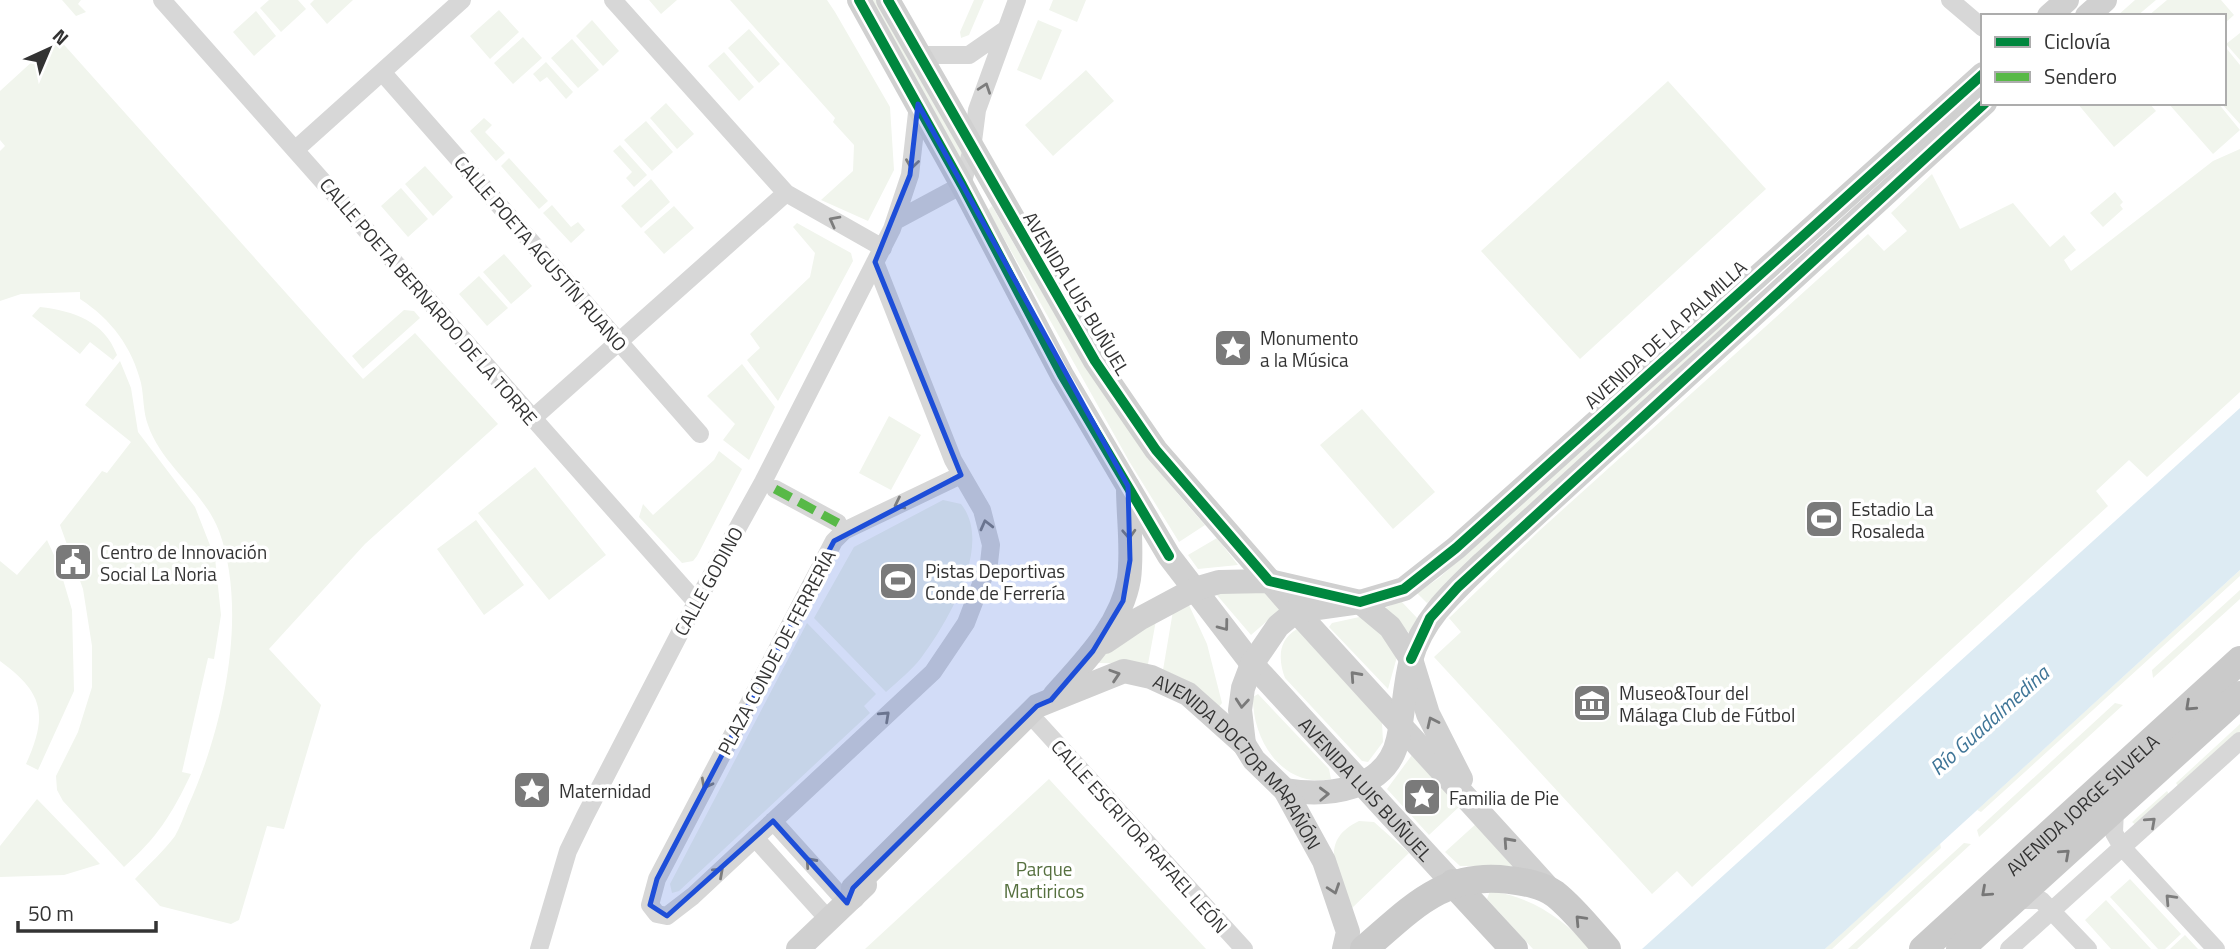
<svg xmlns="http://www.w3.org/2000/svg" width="2240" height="949" font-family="'Titillium Web',sans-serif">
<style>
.green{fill:#f1f5ed}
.water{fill:#ddebf3}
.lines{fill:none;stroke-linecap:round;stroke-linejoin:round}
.street{stroke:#d7d7d7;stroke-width:18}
.secondary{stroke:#d0d0d0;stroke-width:24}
.primary{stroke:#cacaca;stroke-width:28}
.quiet{stroke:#58b947;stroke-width:9;stroke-dasharray:18 9;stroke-linecap:butt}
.cycleway-casing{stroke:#fff;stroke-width:15}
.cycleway{stroke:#00873e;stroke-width:10}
.oneway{stroke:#7d7d7d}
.oneway2{stroke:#7a7a7a}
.oneway3{stroke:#777}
.marked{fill:#1d4ed8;fill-opacity:0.2;stroke:#1d4ed8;stroke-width:5;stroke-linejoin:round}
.labels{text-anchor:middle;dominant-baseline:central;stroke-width:7;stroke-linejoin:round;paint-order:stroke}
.street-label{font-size:19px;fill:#333;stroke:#fff}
.poi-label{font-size:19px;fill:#333;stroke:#fff;text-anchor:start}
.park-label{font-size:19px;fill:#56703f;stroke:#fff}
.water-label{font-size:21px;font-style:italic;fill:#3f7597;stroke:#fff}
</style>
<rect width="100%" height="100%" fill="#fff"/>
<path class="green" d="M62,0H81L78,4L86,12L76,16Z
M269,0H298L306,9L281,32L260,8Z
M314,0H353L327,24L310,4Z
M649,0H677L661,14Z
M730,0H827L835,12L890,107L894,170L868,221L821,200L853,171L854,145L833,122L835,118Z
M870,0H877L965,157L961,159Z
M974,0H984L969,35L961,38L960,32Z
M1053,0H1086L1077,22L1049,10Z
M2135,0H2156L2137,16H2117Z
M2167,0H2221L2234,15L2224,24V16H2148Z
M499,10L519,32L490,59L470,36Z
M256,11L276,36L254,56L233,32Z
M592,20L619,51L603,66L576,36Z
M1038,20L1062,30L1041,80L1017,70Z
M749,29L780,64L759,83L728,48Z
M2240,33V60L2226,44Z
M523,37L542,58L513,84L494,63Z
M58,38L363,379L415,333L498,424L365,544L269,649L321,705L284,829L267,826L239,920L231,924L160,906L135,879C148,865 164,851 175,836C180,827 184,816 188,806C223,730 249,613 219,531C204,491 162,466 148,425C143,412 144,397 141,383C132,347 111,319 80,299V292L21,294L0,301V151L5,146L0,140V91Z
M572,39L599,70L578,88L551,58Z
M2227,49L2240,65V124L2221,103H2224Z
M724,52L754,87L739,101L708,66Z
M546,62L573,92L566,99L547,77L540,82L533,74Z
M1086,70L1114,101L1053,156L1025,125Z
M1668,81L1766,189L1580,359L1481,251Z
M666,103L694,134L677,149L650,118Z
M2077,103H2149L2156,111L2114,147Z
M2168,103H2218L2240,130L2213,154Z
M484,118L492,125L485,132L505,153L496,161L470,131Z
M646,121L673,152L652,171L624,140Z
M620,145L647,175L634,187L626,178L632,172L613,151Z
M2240,149V392L2147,477L2129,460L2096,491L2108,506L1692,887L1677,871L1652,894L1434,657L1461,632L1449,618L1539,531L1868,234L1884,251L1907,231L1891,213L1932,174L1960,229L2013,203L2050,247L2064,235L2076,250L2064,260L2071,271L2213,161Z
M509,158L548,201L539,209L501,166Z
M425,166L453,197L433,216L405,184Z
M651,179L670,202L641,228L621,206Z
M401,188L428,219L408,237L381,206Z
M2115,192L2123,202L2120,205L2123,209L2103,227L2090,213Z
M552,205L571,227L578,222L585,230L571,243L543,213Z
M674,206L694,228L664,254L644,232Z
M992,206C1057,318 1118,429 1205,525L1179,542L1129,461L988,210Z
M797,223L851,253L853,261L778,401L747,360L760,348L750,334L810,277L815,253L793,227Z
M504,254L532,286L511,304L483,272Z
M479,276L508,308L487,326L459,294Z
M1746,299L1751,304L1427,603L1417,593L1439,578Z
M40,307C74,311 104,321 117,355L113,360L90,342L80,354L32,316Z
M404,310L414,311L420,318L363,369L352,356Z
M120,361L131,388L138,432L195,507L215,558L221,615L214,659L208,658L182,772L191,774C172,814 157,838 124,867L63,801L57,790L56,776L78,732L92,687V646L83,589L60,525L102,471L107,473L131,442L85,405Z
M742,364L775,407L749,460L723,440L735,424L707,396Z
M1362,409L1435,492L1393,529L1320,445Z
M889,416L921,435L891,490L859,473Z
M719,451L742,469L697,556L693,561L682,563L639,517L643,504L653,515L714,460Z
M535,467L606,555L549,600L478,513Z
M943,500L961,504C994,545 947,623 921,658C911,671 898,681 886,692L814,618L854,547Z
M476,520L524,585L484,615L437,549Z
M1217,538L1238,565L1198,569L1188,555Z
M47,540L59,566L72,610L74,691L38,770L26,764C48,715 44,693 0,661V561L17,575Z
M2240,570V576L1981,812L1977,810Z
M1261,588L1281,609L1251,635L1216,594Z
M2240,590V599L2153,678L2152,670Z
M1401,601L1418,619L1409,633L1385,608Z
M1188,603L1207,644L1222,703L1218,708L1182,678L1163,670L1174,605Z
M1157,615L1148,664L1099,663V658Z
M1364,616L1398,653L1388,689L1329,627L1332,623Z
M807,623L876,694L864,706L870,713L679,891L672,893L670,884Z
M1297,629L1382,722L1383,742L1368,762L1362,761L1285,678C1278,659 1278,640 1297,629Z
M1258,694L1329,769L1331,779C1283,789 1252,740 1253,697Z
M2115,703L2123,705L1979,837L1977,830Z
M2240,724V732L2137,826L2132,822L2167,791L2169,794L2178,786L2176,783Z
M1412,755L1461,805L1429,835L1387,789Z
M1049,779L1206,949H865Z
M37,799L100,864L64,875L0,877V846Z
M1359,821L1374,822L1409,853L1351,909C1339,873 1316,842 1359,821Z
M1477,823L1512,866H1460L1445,852Z
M1940,843L1941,848L1832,949H1825Z
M1964,843L1971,844L1857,949H1848Z
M2130,879L2181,934L2165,949H2158L2110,897Z
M1490,891C1532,897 1562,918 1591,949H1533L1487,899Z
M2106,900L2151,949H2111L2085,920Z
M2185,935L2198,949H2170L2171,948Z"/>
<path class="water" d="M2240,408V570L1825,949H1642Z"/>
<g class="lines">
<path class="street" d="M162,0L696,602
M613,0L786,193L883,248
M1950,0L1983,28
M920,55H969L1005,30
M382,72L700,434
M295,150L462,0
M895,221L962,185L972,149L977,110L1017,0
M875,262L953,460L982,510L991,545L989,563L966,623L933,672L693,896L667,916L657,914L650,905L657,879L834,541L844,531L961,475
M532,419L786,193
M775,489L838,523
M1037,722L1244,949
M2115,809L2114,833L2122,847L2216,949
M773,821L847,903
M755,838L828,919
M2015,900H2041L2088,949
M539,949L568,851L585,816L684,625L763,482L892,229L910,175L918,104
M2009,949L2240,741"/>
<g class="secondary">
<path id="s1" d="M859,0L962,185L1062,375L1169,556L1252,664L1453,883"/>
<path d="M888,0L1095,361L1156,450L1296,611L1553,893"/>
<path d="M2049,16L2067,0"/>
<path d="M2087,16L2105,0"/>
<path d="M1105,642L1139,619L1195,589L1219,582L1269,581L1360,602L1390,627L1411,659L1428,714L1461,779"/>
<path d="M1054,696C1084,662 1121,626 1129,579C1133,549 1128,517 1128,487"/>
<path d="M1244,744L1240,710L1243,688L1252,664L1278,626L1296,611L1360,602L1404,589L1456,548L1983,74"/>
<path d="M1285,790C1327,797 1387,791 1398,739C1404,713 1404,686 1411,660C1422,619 1454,591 1483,563L1985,103"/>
<path id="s2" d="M853,897V888L1037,706L1124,671L1151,677L1188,694L1244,744L1254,760L1285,790L1324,861L1348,932L1344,949"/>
<path d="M798,949L865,885"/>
</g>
<g class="primary">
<path d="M1453,883L1514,949"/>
<path d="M1364,949C1410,910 1443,871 1509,880C1524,882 1541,884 1555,894C1574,909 1591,931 1607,949"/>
<path id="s3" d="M1923,949L2240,660"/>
<path d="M1960,949L2240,695"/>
</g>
<path class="quiet" d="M775,489L838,523"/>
<defs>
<path id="cycleway" d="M859,0L962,185L1062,375L1169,556
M888,0L1095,361L1156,450L1269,581L1360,602L1404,589L1456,548L1983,74
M1411,659L1430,618L1458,587L1985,103"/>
</defs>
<use href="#cycleway" class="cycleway-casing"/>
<use href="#cycleway" class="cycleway"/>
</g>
<defs><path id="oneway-chevron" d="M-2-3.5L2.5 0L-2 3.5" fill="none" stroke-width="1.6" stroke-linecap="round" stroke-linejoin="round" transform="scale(1.75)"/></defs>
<g class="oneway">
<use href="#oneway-chevron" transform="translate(985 88) rotate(-71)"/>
<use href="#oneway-chevron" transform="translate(912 164) rotate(98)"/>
<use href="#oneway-chevron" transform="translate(834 221) rotate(-152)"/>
<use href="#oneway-chevron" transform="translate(899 504) rotate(154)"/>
<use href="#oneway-chevron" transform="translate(986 525) rotate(-104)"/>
<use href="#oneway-chevron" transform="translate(885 716) rotate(-43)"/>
<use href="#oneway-chevron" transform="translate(706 784) rotate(118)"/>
<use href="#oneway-chevron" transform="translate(2151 822) rotate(-42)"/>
<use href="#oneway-chevron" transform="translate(810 862) rotate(-132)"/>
<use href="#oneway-chevron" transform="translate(719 872) rotate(-42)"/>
<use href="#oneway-chevron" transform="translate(2170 899) rotate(-133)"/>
</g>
<g class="oneway2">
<use href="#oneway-chevron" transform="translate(1129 534) rotate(87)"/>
<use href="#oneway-chevron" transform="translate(1224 626) rotate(53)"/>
<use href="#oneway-chevron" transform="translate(1115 675) rotate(-18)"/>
<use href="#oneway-chevron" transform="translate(1355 676) rotate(-132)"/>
<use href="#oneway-chevron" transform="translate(1242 703) rotate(95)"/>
<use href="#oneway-chevron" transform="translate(1432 722) rotate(-115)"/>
<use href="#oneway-chevron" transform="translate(1324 794) rotate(-2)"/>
<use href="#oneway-chevron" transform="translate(1508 842) rotate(-132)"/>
<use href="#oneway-chevron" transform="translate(1334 889) rotate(71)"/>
</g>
<g class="oneway3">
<use href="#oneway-chevron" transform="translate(2190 706) rotate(137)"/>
<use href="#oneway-chevron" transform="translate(2065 854) rotate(-42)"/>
<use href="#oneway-chevron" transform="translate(1986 892) rotate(138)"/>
<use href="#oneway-chevron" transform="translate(1580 920) rotate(-133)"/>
</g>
<path class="marked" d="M918,104L1128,486L1130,560L1123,601L1093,651L1051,700L1037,706L853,888L847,903L773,821L667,916L650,905L657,879L834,541L961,475L875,262L910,175Z"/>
<defs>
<symbol id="sight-square" viewBox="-11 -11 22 22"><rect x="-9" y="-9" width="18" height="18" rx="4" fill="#7a7a7a" stroke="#fff"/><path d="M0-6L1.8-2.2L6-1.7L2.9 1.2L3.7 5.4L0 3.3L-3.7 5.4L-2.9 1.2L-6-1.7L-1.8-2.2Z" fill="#fff"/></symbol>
<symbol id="stadium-square" viewBox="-11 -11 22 22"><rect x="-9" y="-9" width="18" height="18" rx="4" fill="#7a7a7a" stroke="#fff"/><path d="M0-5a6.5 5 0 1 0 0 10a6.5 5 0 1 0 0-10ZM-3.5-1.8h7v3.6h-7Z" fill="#fff"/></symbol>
<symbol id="civic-square" viewBox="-11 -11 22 22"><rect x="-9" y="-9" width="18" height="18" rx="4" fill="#7a7a7a" stroke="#fff"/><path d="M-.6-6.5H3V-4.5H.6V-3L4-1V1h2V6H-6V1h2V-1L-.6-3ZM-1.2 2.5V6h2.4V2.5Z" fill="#fff"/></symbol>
<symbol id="museum-square" viewBox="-11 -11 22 22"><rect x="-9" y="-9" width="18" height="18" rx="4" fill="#7a7a7a" stroke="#fff"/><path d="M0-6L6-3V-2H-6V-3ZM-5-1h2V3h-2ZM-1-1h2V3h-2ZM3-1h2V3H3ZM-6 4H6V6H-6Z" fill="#fff"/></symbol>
</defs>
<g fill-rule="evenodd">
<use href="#sight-square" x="1211" y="326" width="44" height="44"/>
<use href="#stadium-square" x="1802" y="497" width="44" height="44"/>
<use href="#civic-square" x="51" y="540" width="44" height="44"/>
<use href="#stadium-square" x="876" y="559" width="44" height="44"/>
<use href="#museum-square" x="1570" y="681" width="44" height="44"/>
<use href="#sight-square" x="510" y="768" width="44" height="44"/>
<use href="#sight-square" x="1400" y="775" width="44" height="44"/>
</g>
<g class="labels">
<g class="street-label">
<text transform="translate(541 253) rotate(49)">CALLE POETA AGUSTÍN RUANO</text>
<text transform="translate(1077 293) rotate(59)">AVENIDA LUIS BUÑUEL</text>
<text transform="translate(429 301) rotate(49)">CALLE POETA BERNARDO DE LA TORRE</text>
<text transform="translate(1665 334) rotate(-42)">AVENIDA DE LA PALMILLA</text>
<text transform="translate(708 581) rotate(-61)">CALLE GODINO</text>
<text transform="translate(776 652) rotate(-62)">PLAZA CONDE DE FERRERÍA</text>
<text stroke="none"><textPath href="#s2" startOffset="513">AVENIDA DOCTOR MARAÑÓN</textPath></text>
<text stroke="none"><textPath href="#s1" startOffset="942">AVENIDA LUIS BUÑUEL</textPath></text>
<text stroke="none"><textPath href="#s3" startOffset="215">AVENIDA JORGE SILVELA</textPath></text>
<text transform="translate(1140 836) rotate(48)">CALLE ESCRITOR RAFAEL LEÓN</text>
</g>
<g class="poi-label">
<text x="1260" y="337">Monumento<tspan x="1260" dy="22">a la Música</tspan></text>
<text x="1851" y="508">Estadio La<tspan x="1851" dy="22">Rosaleda</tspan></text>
<text x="100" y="551">Centro de Innovación<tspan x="100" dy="22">Social La Noria</tspan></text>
<text x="925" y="570">Pistas Deportivas<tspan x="925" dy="22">Conde de Ferrería</tspan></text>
<text x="1619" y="692">Museo&amp;Tour del<tspan x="1619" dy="22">Málaga Club de Fútbol</tspan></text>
<text x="559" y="790">Maternidad</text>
<text x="1449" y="797">Familia de Pie</text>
</g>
<g class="park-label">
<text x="1044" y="868">Parque<tspan x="1044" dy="22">Martiricos</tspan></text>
</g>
<g class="water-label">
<text transform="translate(1989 720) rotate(-42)">Río Guadalmedina</text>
</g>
</g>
<rect x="1981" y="14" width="245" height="91" fill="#ffffff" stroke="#adadad" stroke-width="2"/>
<rect x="1995" y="37" width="35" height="10" fill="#00873e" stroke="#adadad" stroke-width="2"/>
<text x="2044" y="49" font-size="21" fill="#333333">Ciclovía</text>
<rect x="1995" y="72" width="35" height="10" fill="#58b947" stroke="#adadad" stroke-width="2"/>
<text x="2044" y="84" font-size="21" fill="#333333">Sendero</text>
<g transform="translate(49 49) rotate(44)" stroke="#ffffff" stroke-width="5" paint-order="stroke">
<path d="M0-5L12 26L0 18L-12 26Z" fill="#333333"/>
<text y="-10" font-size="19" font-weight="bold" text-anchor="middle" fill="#333333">N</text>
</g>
<path d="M18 921v10h138v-10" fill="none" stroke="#333333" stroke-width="3.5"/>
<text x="28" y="921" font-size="21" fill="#333333" stroke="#ffffff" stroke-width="5" paint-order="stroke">50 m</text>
</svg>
